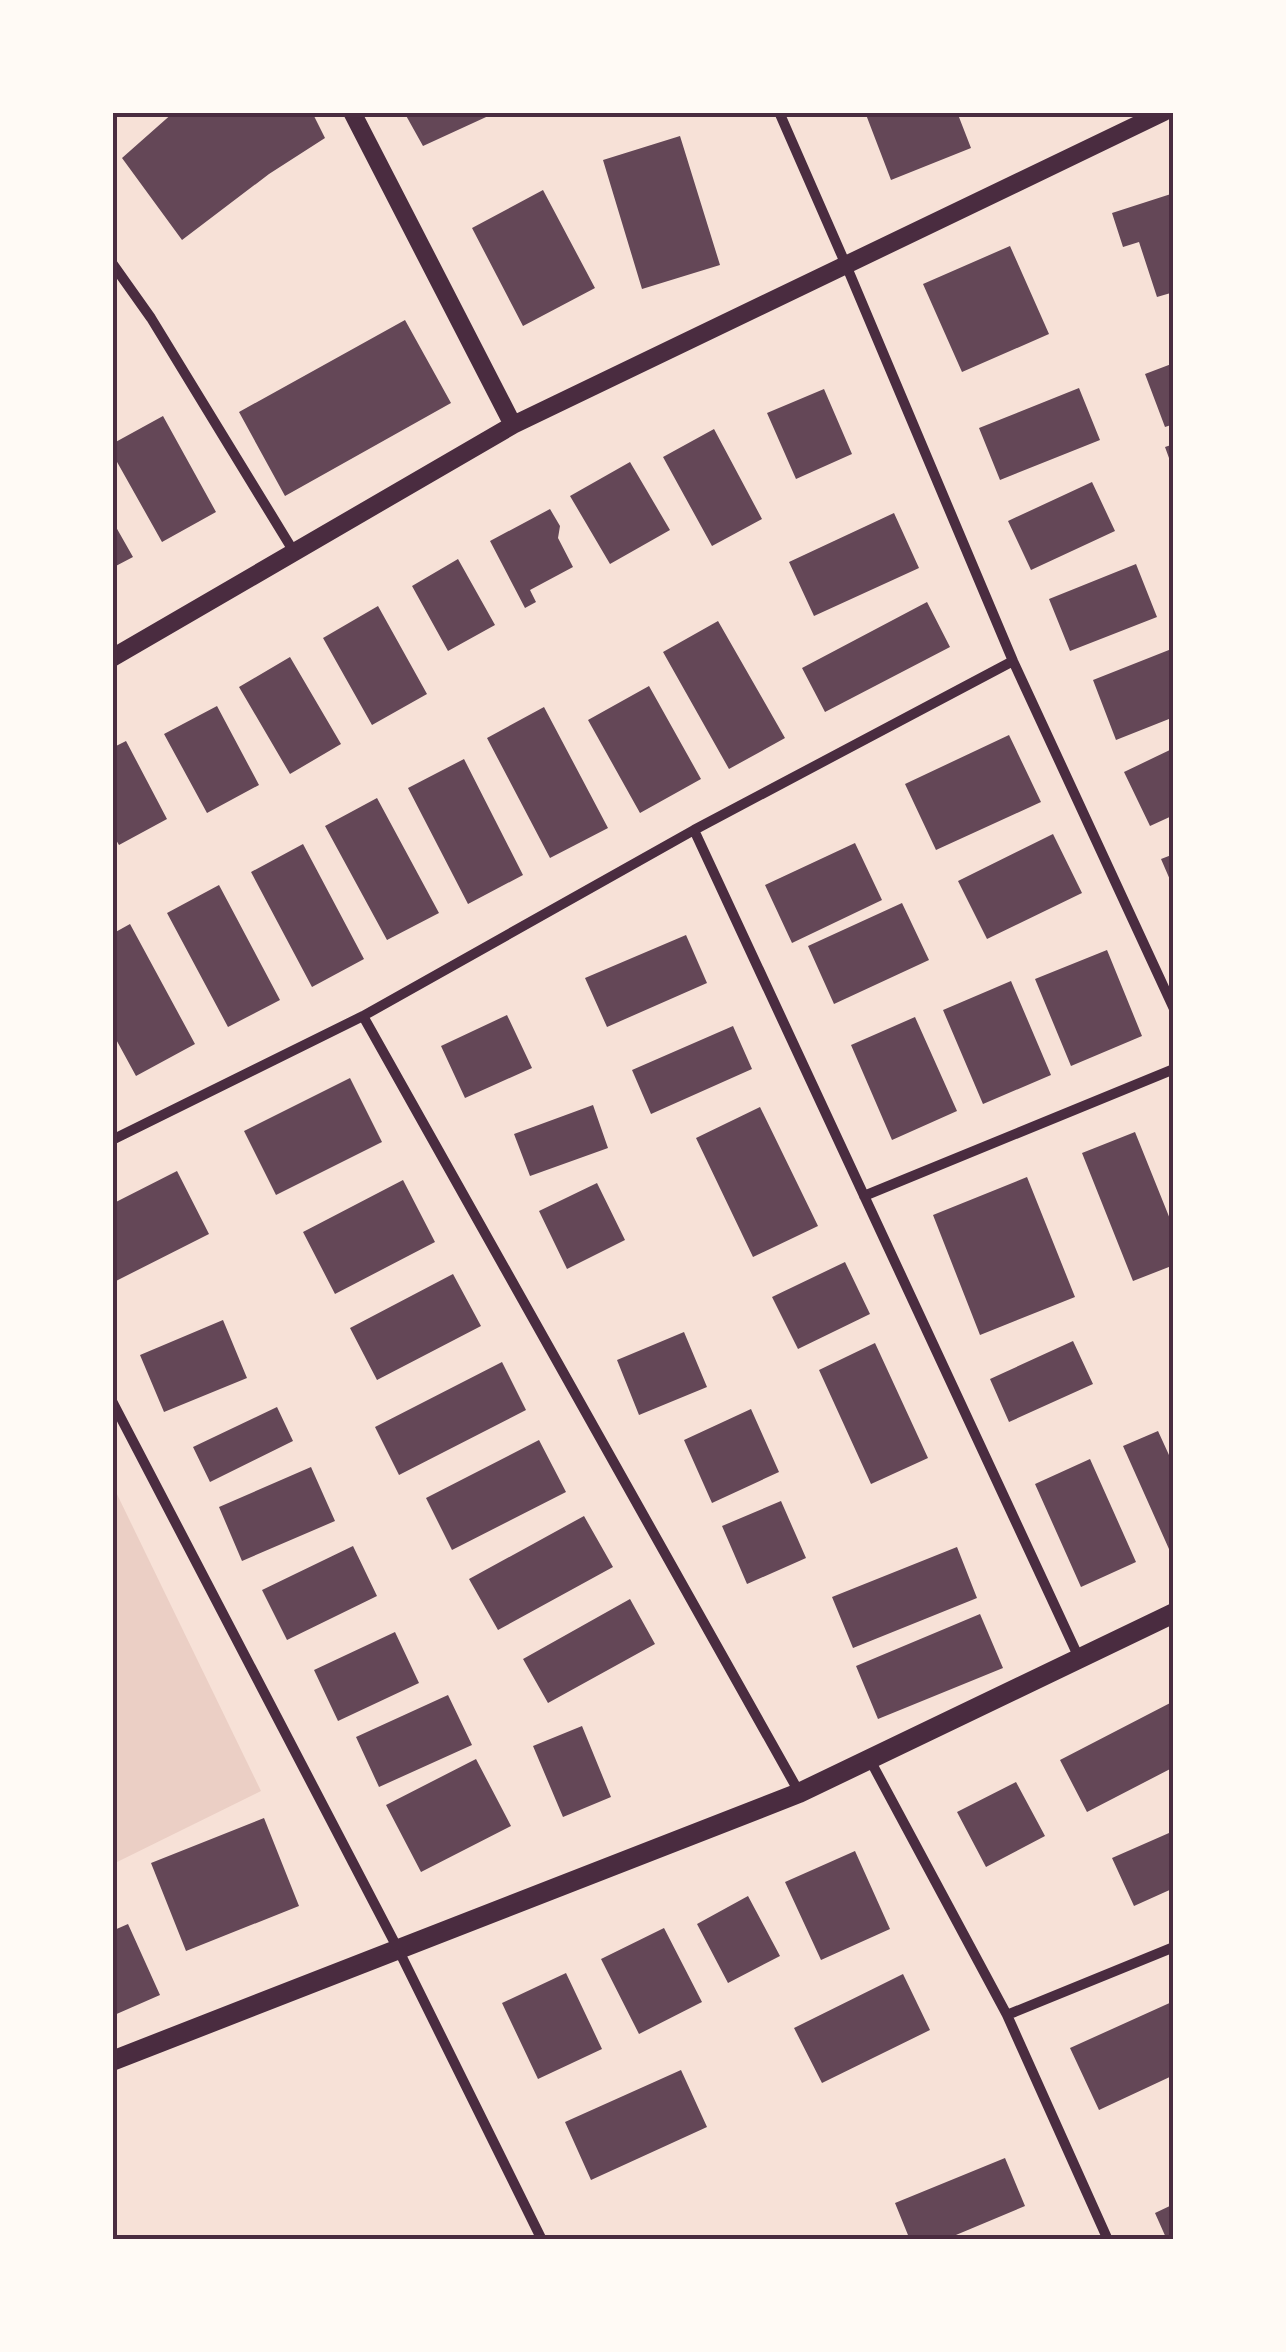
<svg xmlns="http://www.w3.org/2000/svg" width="1286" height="2352" font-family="Roboto,sans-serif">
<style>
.green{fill:#ebcfc5}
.building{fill:#644757}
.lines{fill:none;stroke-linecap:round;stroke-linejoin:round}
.minor{stroke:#4a2c40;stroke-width:10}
.tertiary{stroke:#4a2c40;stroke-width:18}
.secondary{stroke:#4a2c40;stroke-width:20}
.neatline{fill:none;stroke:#4a2c40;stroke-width:4}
</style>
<rect width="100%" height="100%" fill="#f7e1d7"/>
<path class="green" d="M113,1486L261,1791L113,1864H112Z"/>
<path class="building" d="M174,112H312L325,138L269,174L182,240L122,158Z
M404,112H497L423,146Z
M865,112H957L971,148L891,180Z
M680,136L720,265L642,289L603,160Z
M543,190L595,288L523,326L472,228Z
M1174,193V292L1157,297L1139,242L1123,247L1112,213Z
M1010,246L1049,334L962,372L923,284Z
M405,320L451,403L285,496L239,412Z
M1174,363V424L1165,427L1145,374Z
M1079,388L1100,440L1000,480L979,428Z
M824,389L852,454L796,479L767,413Z
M163,416L216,512L162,542L112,453V444Z
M714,429L762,519L712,546L663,457Z
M1174,444V469H1173L1165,447Z
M630,462L670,530L610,564L570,496Z
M1092,482L1115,531L1031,570L1008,521Z
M550,509L560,526L558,538L573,567L530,590L536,602L525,608L490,541Z
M894,513L919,568L814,616L789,562Z
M112,520L133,557L112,568Z
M458,559L495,625L448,651L412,586Z
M1136,564L1157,617L1070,651L1049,599Z
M927,602L950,647L825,712L802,668Z
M378,606L427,694L372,725L323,638Z
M718,621L785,738L729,769L663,652Z
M1174,648V717L1116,740L1093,680Z
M290,657L341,744L290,774L239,687Z
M649,686L701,779L640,813L588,720Z
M217,706L259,785L207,813L164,734Z
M544,707L608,828L550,858L487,738Z
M1009,735L1041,802L936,850L905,784Z
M126,741L167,819L119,845L112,833V748Z
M1174,748V815L1150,826L1124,772Z
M464,759L523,875L468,904L408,788Z
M377,798L439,913L387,940L325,826Z
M1053,834L1082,893L987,939L958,881Z
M855,843L882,900L792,943L765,885Z
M303,844L364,959L312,987L251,872Z
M1174,854V889L1161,859Z
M219,885L280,1000L228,1027L167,913Z
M902,903L929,960L834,1004L808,946Z
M130,924L195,1044L136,1076L112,1032V934Z
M686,935L707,983L607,1027L585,978Z
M1107,950L1142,1036L1071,1066L1035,979Z
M1011,981L1051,1075L983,1104L943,1010Z
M507,1015L532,1068L465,1098L441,1046Z
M915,1017L957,1111L892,1140L851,1045Z
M733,1026L752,1069L651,1114L632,1070Z
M350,1078L382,1142L276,1195L244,1131Z
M593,1105L608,1148L530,1176L514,1134Z
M760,1107L818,1226L753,1257L696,1138Z
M1135,1132L1174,1229V1265L1133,1281L1082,1153Z
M177,1171L209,1234L112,1283V1204Z
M1027,1177L1075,1297L980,1335L933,1215Z
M403,1180L435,1242L335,1294L303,1232Z
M597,1183L625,1240L567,1269L539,1211Z
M845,1262L870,1314L798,1349L772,1297Z
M453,1274L481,1326L377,1380L350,1328Z
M223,1320L247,1378L164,1412L140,1355Z
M684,1332L707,1387L639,1415L617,1360Z
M1073,1341L1093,1384L1009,1422L990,1379Z
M875,1343L928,1458L871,1484L819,1370Z
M502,1362L526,1410L399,1475L375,1427Z
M277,1407L293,1441L210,1482L193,1447Z
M751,1409L779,1472L712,1503L684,1440Z
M1158,1431L1174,1466V1547L1169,1549L1123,1446Z
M539,1440L566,1492L452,1550L426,1498Z
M1090,1459L1136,1562L1081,1587L1035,1484Z
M311,1467L335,1521L242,1561L219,1507Z
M781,1501L806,1558L747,1584L722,1526Z
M584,1516L613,1567L498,1630L469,1579Z
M353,1546L377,1596L287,1640L262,1590Z
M957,1547L977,1598L853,1648L832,1597Z
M630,1599L655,1644L548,1703L523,1659Z
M980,1614L1003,1668L878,1719L856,1666Z
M395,1632L419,1683L338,1721L314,1670Z
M448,1695L472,1745L379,1787L356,1737Z
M1174,1701V1767L1087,1812L1060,1760Z
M582,1726L611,1797L563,1817L533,1746Z
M476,1759L511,1826L421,1872L386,1805Z
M1016,1782L1045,1836L986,1867L957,1812Z
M264,1818L299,1906L186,1951L151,1863Z
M1169,1833L1174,1843V1888L1134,1906L1112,1858Z
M855,1851L890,1929L821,1960L785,1882Z
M748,1896L780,1956L728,1983L697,1924Z
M128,1924L160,1995L112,2016V1931Z
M664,1928L702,2002L639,2034L601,1959Z
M566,1973L602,2049L538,2079L502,2003Z
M903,1974L930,2030L822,2083L794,2028Z
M1174,2001V2075L1099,2110L1070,2048Z
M681,2070L707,2127L591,2180L565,2122Z
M1005,2158L1025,2206L944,2240H910L895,2203Z
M1174,2204V2240H1167L1155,2213Z"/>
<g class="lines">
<path class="minor" d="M779,112L846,265L1013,661L1174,1009
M112,263L151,318L294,552
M694,830L1080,1660
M363,1016L799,1792
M112,1140L363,1016L694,830L1013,661
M864,1196L1174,1069
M112,1401L399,1951L542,2240
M870,1760L1007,2015L1108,2240
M1007,2015L1174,1947"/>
<path class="tertiary" d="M352,112L513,425
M112,658L513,425L1164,112"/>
<path class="secondary" d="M112,2061L799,1793L1174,1613"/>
</g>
<rect width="1286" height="2352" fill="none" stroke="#fffaf5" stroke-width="230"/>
<rect x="115" y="115" width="1056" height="2122" class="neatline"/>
</svg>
